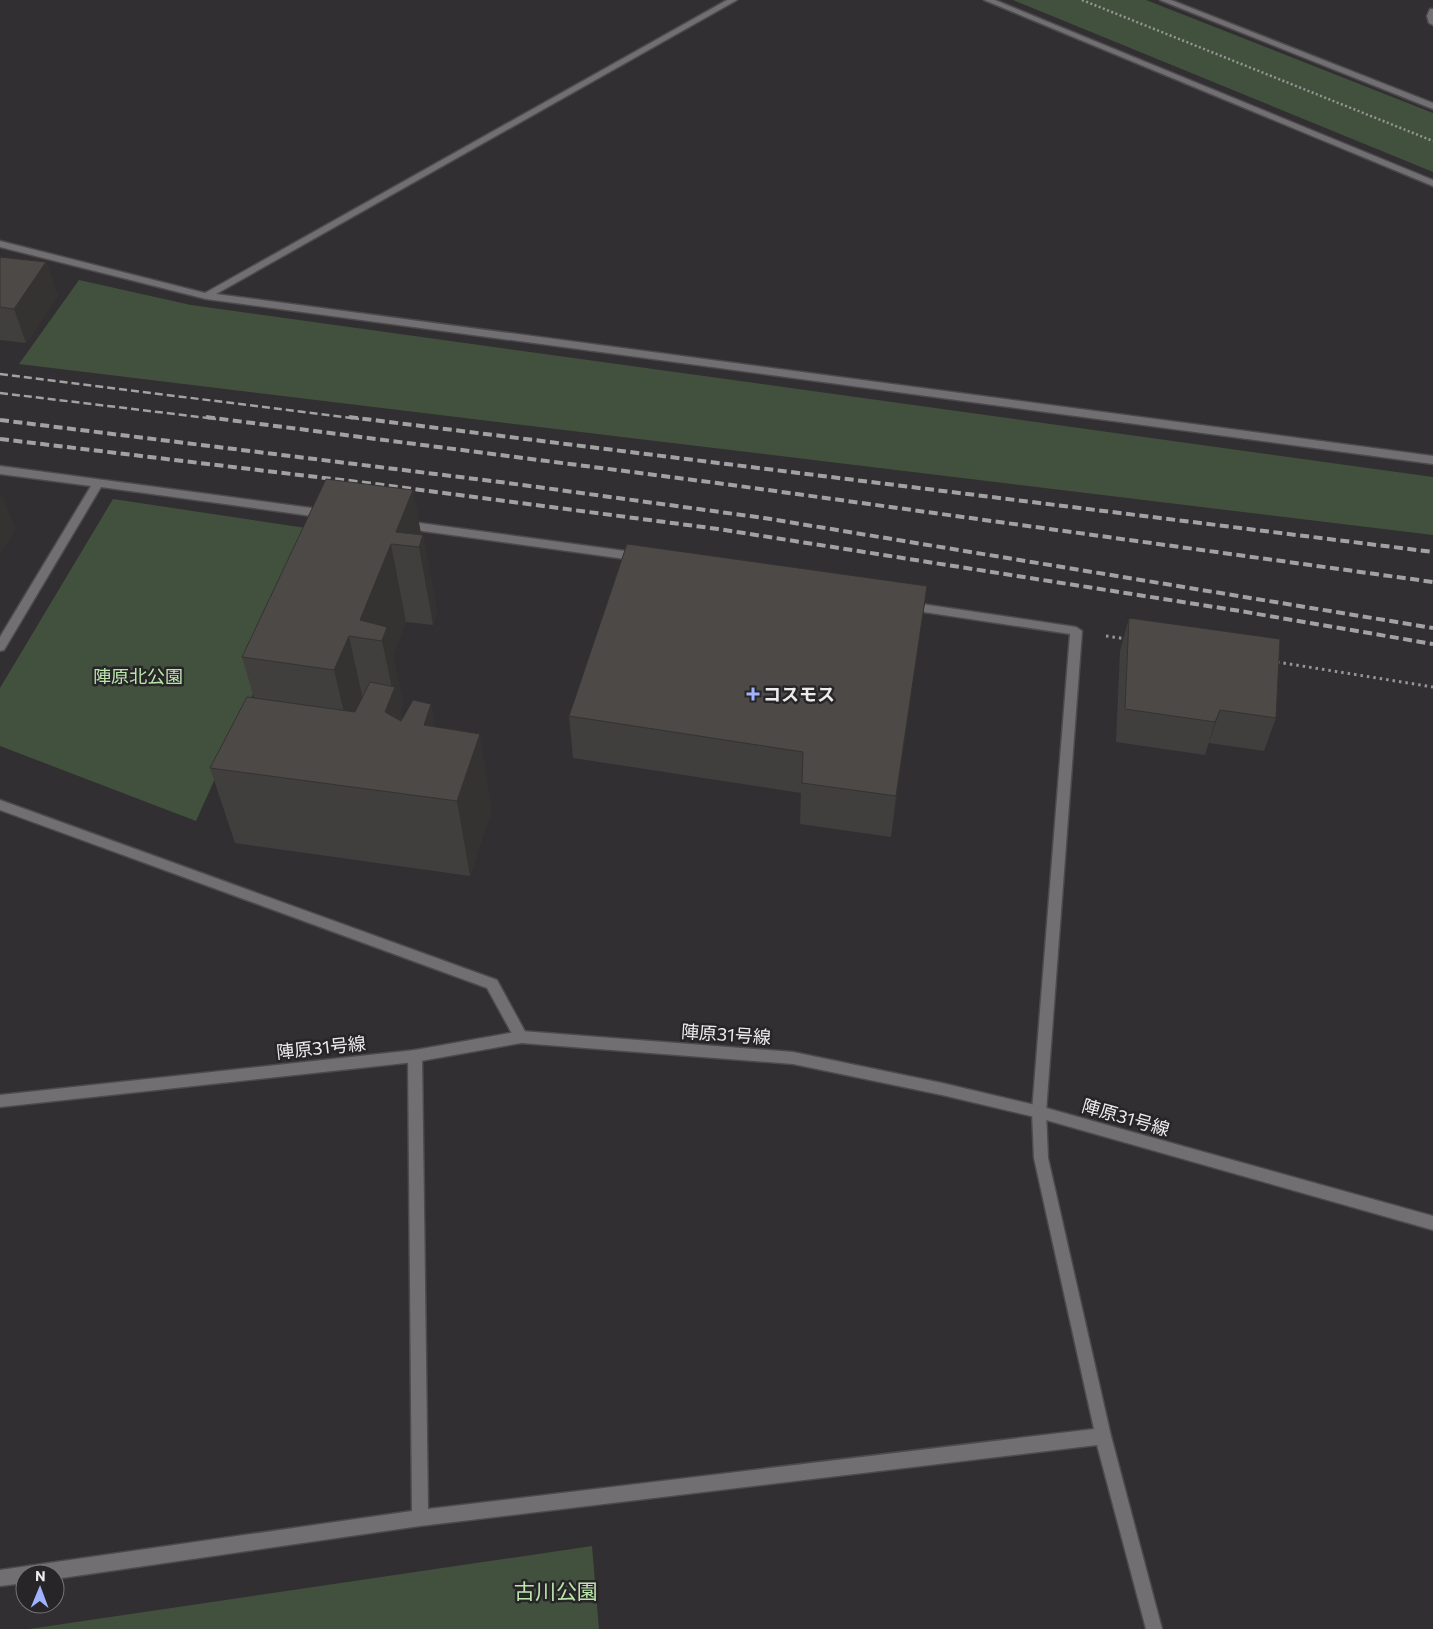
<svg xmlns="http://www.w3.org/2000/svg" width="1433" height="1629" font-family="Commissioner,'Noto Sans JP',sans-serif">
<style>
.green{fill:#42513d}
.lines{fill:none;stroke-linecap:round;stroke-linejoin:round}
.lane-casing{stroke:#4c4a4c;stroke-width:3}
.street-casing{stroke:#4c4a4c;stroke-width:3}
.secondary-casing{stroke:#4c4a4c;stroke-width:3}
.path-far1{stroke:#979597;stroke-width:2.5;stroke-dasharray:2 2.5;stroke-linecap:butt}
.path{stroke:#979597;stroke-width:3;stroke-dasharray:2.5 4;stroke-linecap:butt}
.lane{fill:#716f72;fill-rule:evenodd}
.street{fill:#716f72;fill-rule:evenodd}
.secondary{fill:#716f72;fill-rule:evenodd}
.rail-far1{stroke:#a3a2a3;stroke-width:2.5;stroke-dasharray:8 4;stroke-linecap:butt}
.rail{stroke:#a3a2a3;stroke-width:4;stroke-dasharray:9 4.5;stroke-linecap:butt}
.wall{fill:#413f3d}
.shaded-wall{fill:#353332}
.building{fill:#4c4947;stroke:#353332}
.poi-dot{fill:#a1b3fd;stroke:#272527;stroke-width:2}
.labels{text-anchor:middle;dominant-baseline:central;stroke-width:5;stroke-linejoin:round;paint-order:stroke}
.park-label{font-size:18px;fill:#bbe6ab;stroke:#272527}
.poi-label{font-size:18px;font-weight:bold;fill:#edeced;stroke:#272527;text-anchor:start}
.street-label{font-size:18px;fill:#edeced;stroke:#272527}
.near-park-label{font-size:21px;fill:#bbe6ab;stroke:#272527}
</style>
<rect width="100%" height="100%" fill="#312f31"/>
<path class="green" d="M1013,0H1146L1433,113V172Z
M79,280L191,305L1433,477V535L19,364Z
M113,499L326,531L196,821L0,746V688Z
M592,1546L599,1629H29Z"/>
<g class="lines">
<defs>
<path id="lane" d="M1430,9H1433V25L1429,23L1427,16Z"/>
<path id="street" d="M727,0H737L216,294L1433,456V464L206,299L0,247V241L205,293Z
M984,0H995L1433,180V186Z
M1160,0H1171L1433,103V109Z
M0,466L326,510L331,514L326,518L101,487L4,650L0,651V637L91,486L0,474Z
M405,521L640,553L646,557L640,561L401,528L400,525L401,522Z
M908,602L1076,627L1082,631L1046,1112L1048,1158L1111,1436L1162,1629H1146L1097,1445L420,1526L55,1579V1574H25V1583L0,1586V1570L412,1511L408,1056L410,1052L415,1050L420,1052L422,1056L428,1509L1094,1429L1034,1158L1032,1112L1070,634L904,609L902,606L904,603Z
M0,800L497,980L528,1037L526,1041L521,1043L516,1041L487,988L0,810Z"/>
<path id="secondary" d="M521,1031L793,1052L942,1083L1039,1106L1433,1216V1230L1039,1118L942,1095L793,1064L521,1043L415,1062L0,1107V1095L415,1050Z"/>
</defs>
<use href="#lane" class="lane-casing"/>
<use href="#street" class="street-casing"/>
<use href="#secondary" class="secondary-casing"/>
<path class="path-far1" d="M1082,0L1433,141"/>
<path class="path" d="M1106,636L1127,639
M1277,662L1433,687"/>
<use href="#lane" class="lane"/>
<use href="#street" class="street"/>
<use href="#secondary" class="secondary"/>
<path class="rail-far1" d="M0,374L359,419
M0,393L216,419"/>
<path class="rail" d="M206,417L717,483L1433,582
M349,417L1433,552
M0,420L508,483L764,518L1433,628
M0,439L383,485L718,529L1240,611L1433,644"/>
</g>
<path class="wall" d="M0,257L46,262L58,296L26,343L0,340Z
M413,490L421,535H423L437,613L433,625L406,622L393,656L403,704L400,712L402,719L431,704L435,727L492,809L470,876L235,843L210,768L254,698L242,657Z
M927,586L921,629L891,837L800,824L801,793L573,758L569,716Z
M1129,618L1276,718L1264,751L1209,743L1205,755L1116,742L1120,651Z"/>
<path class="shaded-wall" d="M46,262L58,296L26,343L14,309Z
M413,490L422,539L423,535L437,613L433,625L419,547L396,532Z
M2,495L16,529L0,554V498Z
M391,544L406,622L393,656L403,704L400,712L411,763L385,712L393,693L382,641L360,620Z
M927,586L921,629L891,837L896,796Z
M349,636L366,713L352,746L334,670Z
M431,704L445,780L424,725Z
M1220,710L1205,755L1215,722Z
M480,734L492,809L470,876L457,801Z"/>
<path class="building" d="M0,257L46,262L14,309L0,307Z
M326,479L413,490L396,532L423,535L419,547L391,544L360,620L387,627L382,641L349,636L334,670L242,657Z
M627,544L927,586L896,796L802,783L803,752L569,716Z
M1129,618L1280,639L1276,718L1220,710L1215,722L1125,709Z
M370,682L395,687L385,712L401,721L413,700L431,704L424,725L480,734L457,801L210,768L247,697L355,712Z"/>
<path class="poi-dot" d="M750.5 686.5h5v5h5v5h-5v5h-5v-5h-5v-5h5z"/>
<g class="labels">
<g class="park-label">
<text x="138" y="676">陣原北公園</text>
</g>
<g class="poi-label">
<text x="763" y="694">コスモス</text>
</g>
<g class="street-label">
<text transform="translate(726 1034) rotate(4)">陣原31号線</text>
<text transform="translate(321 1047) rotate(-6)">陣原31号線</text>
<text transform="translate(1126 1117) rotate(16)">陣原31号線</text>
</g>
<g class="near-park-label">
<text x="556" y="1590">古川公園</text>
</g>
</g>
<g transform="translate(40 1589) rotate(1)"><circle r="24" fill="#272527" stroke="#767576"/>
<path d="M0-4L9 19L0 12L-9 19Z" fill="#a1b3fd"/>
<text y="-8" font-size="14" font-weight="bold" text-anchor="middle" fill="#edeced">N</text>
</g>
</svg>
